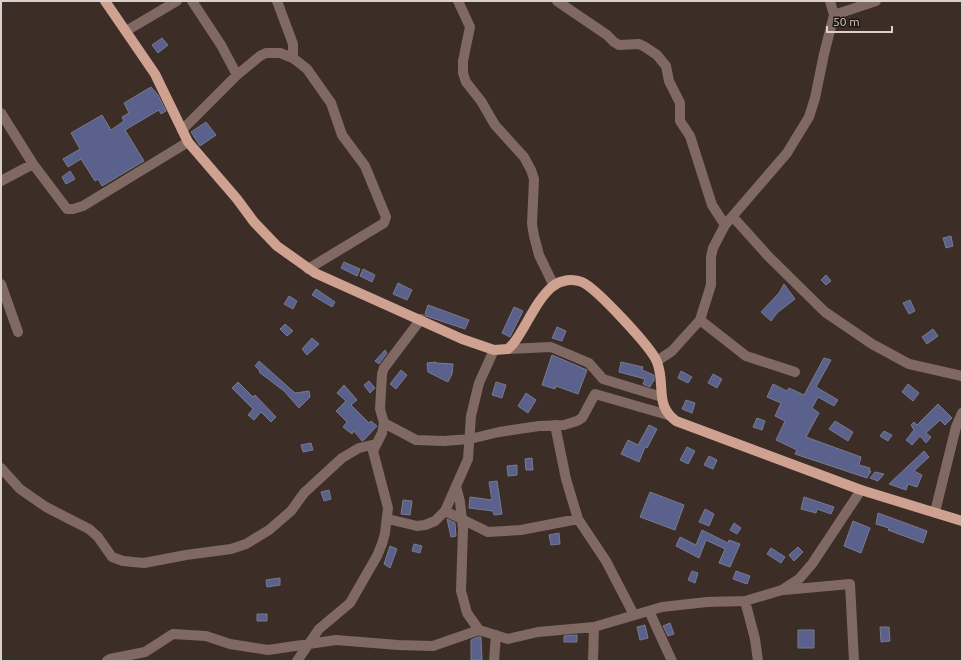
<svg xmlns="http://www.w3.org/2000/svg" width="963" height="662" font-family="Ubuntu,sans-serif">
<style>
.building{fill:#5b618d;stroke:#787b8b}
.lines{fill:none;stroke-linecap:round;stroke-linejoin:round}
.minor{stroke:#806962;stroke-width:10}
.major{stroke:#cfa191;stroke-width:10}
</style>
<rect width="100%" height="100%" fill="#3c2d27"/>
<path class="building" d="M162,38L168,45L158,53L152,45Z
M151,87L158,95L166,111L161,114L159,110L125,130L144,161L102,186L98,179L95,181L81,159L68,167L63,159L80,149L71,133L102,115L111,130L124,121L122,117L129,113L124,103Z
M206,122L216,135L200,146L191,132Z
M70,171L75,179L66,184L62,177Z
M951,236L953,246L946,248L943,238Z
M344,262L360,269L357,276L341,268Z
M363,269L375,275L372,282L360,276Z
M826,275L831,281L826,285L821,280Z
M398,283L412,290L407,300L393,294Z
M784,284L795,299L777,313L771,321L761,312L779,293Z
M316,289L335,302L332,307L312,295Z
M289,296L297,301L293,309L284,304Z
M910,300L915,311L909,314L903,303Z
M428,305L469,320L465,329L426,316L425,314Z
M514,307L523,311L510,337L502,333Z
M285,324L293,331L287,336L280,329Z
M557,327L566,331L562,341L552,338Z
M933,329L938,336L927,344L922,337Z
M312,338L319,344L307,355L302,349Z
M385,350L387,353L379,364L375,361Z
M552,355L587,370L578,394L556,386L555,389L542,385Z
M824,358L831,360L816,387L838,400L834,406L818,397L812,408L819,413L806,437L861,457L859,465L870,468L869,471H871L867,478L795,454L797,450L776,440L785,421L775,416L781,403L767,397L773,384L787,391L789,388L804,395Z
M259,361L295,393L309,391L310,397L299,408L284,391L259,372L260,371L255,366Z
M436,362V363L453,364L452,374L448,382L428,372L427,363Z
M621,362L643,367L642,370L654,375V381H653L650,387L643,384L645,379L619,372Z
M401,370L407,375L396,389L390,384Z
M681,371L692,377L688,383L678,378Z
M713,374L722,379L717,388L708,383Z
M369,381L375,388L370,393L364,385Z
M238,382L253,397L255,395L276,417L271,422L261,412L254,420L248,415L253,409L232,388Z
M496,382L506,385L502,398L492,395Z
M908,384L919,393L913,401L902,392Z
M344,385L357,400L351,405L369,423L371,421L377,426L364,440L362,441L354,431L352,434L343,427L347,422L336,411L346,401L337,393Z
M526,393L536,400L528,413L518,406Z
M686,400L695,403L692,413L682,409Z
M938,404L952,418L945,425L940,420L926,433L931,437L926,443L920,436L912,445L906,440L914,430L911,425L914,422L917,425Z
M757,418L765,421L762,430L753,427Z
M835,421L853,432L848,441L829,429Z
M649,425L657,429L647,448L645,447L639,462L621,454L628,440L638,445Z
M884,431L892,435L888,441L880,436Z
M311,443L313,450L303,452L301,445Z
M687,447L695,451L688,464L680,460Z
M924,451L929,457L914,471L922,475L917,487L908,484L906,490L889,484Z
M709,456L717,460L713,469L704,465Z
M532,458L533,470H526L525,459Z
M517,465V475L508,476L507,466Z
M875,472L884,474L878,481L870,478Z
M497,481L502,514L494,515L493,511L469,508L470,497L492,500L489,482Z
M329,490L331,499L324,501L321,492Z
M650,492L684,505L675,530L640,517Z
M804,497L834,507L831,514L817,509L816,513L801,509Z
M403,500L412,501L410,515L401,514Z
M705,509L714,514L709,526L699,522Z
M878,513L927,531L923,543L888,530L889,528L876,524Z
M447,519L455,523L456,536L451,537Z
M853,521L870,528L861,553L844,546Z
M734,523L741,528L737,534L730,530Z
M702,530L728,543L729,540L740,544L730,567L719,563L725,549L706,540L699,558L676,546L680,537L696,545Z
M559,533L560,544L551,545L549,535Z
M414,544L422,546L420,553L412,551Z
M390,546L397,549L390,568L384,564Z
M798,547L803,552L794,561L789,555Z
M771,548L785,557L781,563L767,554Z
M692,571L698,573L695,583L688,580Z
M736,571L750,576L747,584L733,579Z
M280,578V585L267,587L266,580Z
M257,614H267V621H257Z
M670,623L674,634L668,636L663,626Z
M645,625L648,638L640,640L637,627Z
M880,627H889L890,641L881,642Z
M798,630H814V648H798Z
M577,635V642H564V636Z
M478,637H481L482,660H471V640Z"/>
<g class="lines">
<path class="minor" d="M192,1L221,45L237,75
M277,1L293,44V58
M458,1L470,27L463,61V73L466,82L481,101L495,125L524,157L531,170L534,179L532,224L534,236L539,255L554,286
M557,1L607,35L614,42L619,45L639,44L645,47L657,55L666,66L669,81L680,103V121L690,136L712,205L725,225
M834,15L876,1
M126,31L177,1
M1,113L33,164L67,209H73L83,206L188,142
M182,130L237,75L260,56L266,53H280L293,58L307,69L331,103L342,135L365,166L386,217L384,223L308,269
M1,181L33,164
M733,217L769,257L825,312L872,344L909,364L962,376
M1,284L18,332
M700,320L746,356L795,372
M508,349L551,347L589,363L603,379L662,397
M657,361L672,351L700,320L711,285V257L713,248L725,225L787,153L809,117L815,98L824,54L834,15L830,1
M384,423L416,440L444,441L470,439L499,432L539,426L564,425L577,421L582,418L595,394L668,415
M555,425L566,479L578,519L606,561L634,615
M1,468L20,489L46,507L89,529L98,537L112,557L123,561L144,563L186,555L231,549L246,544L269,530L291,511L304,493L342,458L359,448L376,444
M456,486L460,502L463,529L461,591L467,613L479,630L508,639L538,632L594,627L662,607L707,602L745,601L782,590L799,579L812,564L861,490
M445,511L488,532L521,530L578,519
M935,512L956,427L962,413
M388,519L417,526L425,525L435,521L445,511L468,459L471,416L479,383L494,350
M784,590L850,584L854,661
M745,601L755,639L758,661
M649,611L672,661
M107,661L110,659L145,652L173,634L206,636L230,644L268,650L336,640L398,645L433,646L479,630
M297,661L319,629L350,603L377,556L382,544L385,533L388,508L373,451L382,433L384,423L380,409L382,374L384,368L421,319
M494,661L496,635
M593,661L594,627"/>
<path class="major" d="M105,1L155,74L188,142L237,199L254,222L277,246L315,273L462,339L494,350L508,349L513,344C527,326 535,301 553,286C561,280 573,278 582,282C596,288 652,348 657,362C666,385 654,405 676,421L861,490L962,521"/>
</g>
<rect width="963" height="662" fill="none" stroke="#dad0cc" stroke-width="4"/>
<path d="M827 26v6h65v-6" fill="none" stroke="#dad0cc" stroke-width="2"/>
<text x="833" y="26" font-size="12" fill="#dad0cc" stroke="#1e1714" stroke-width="3" paint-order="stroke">50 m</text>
</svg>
